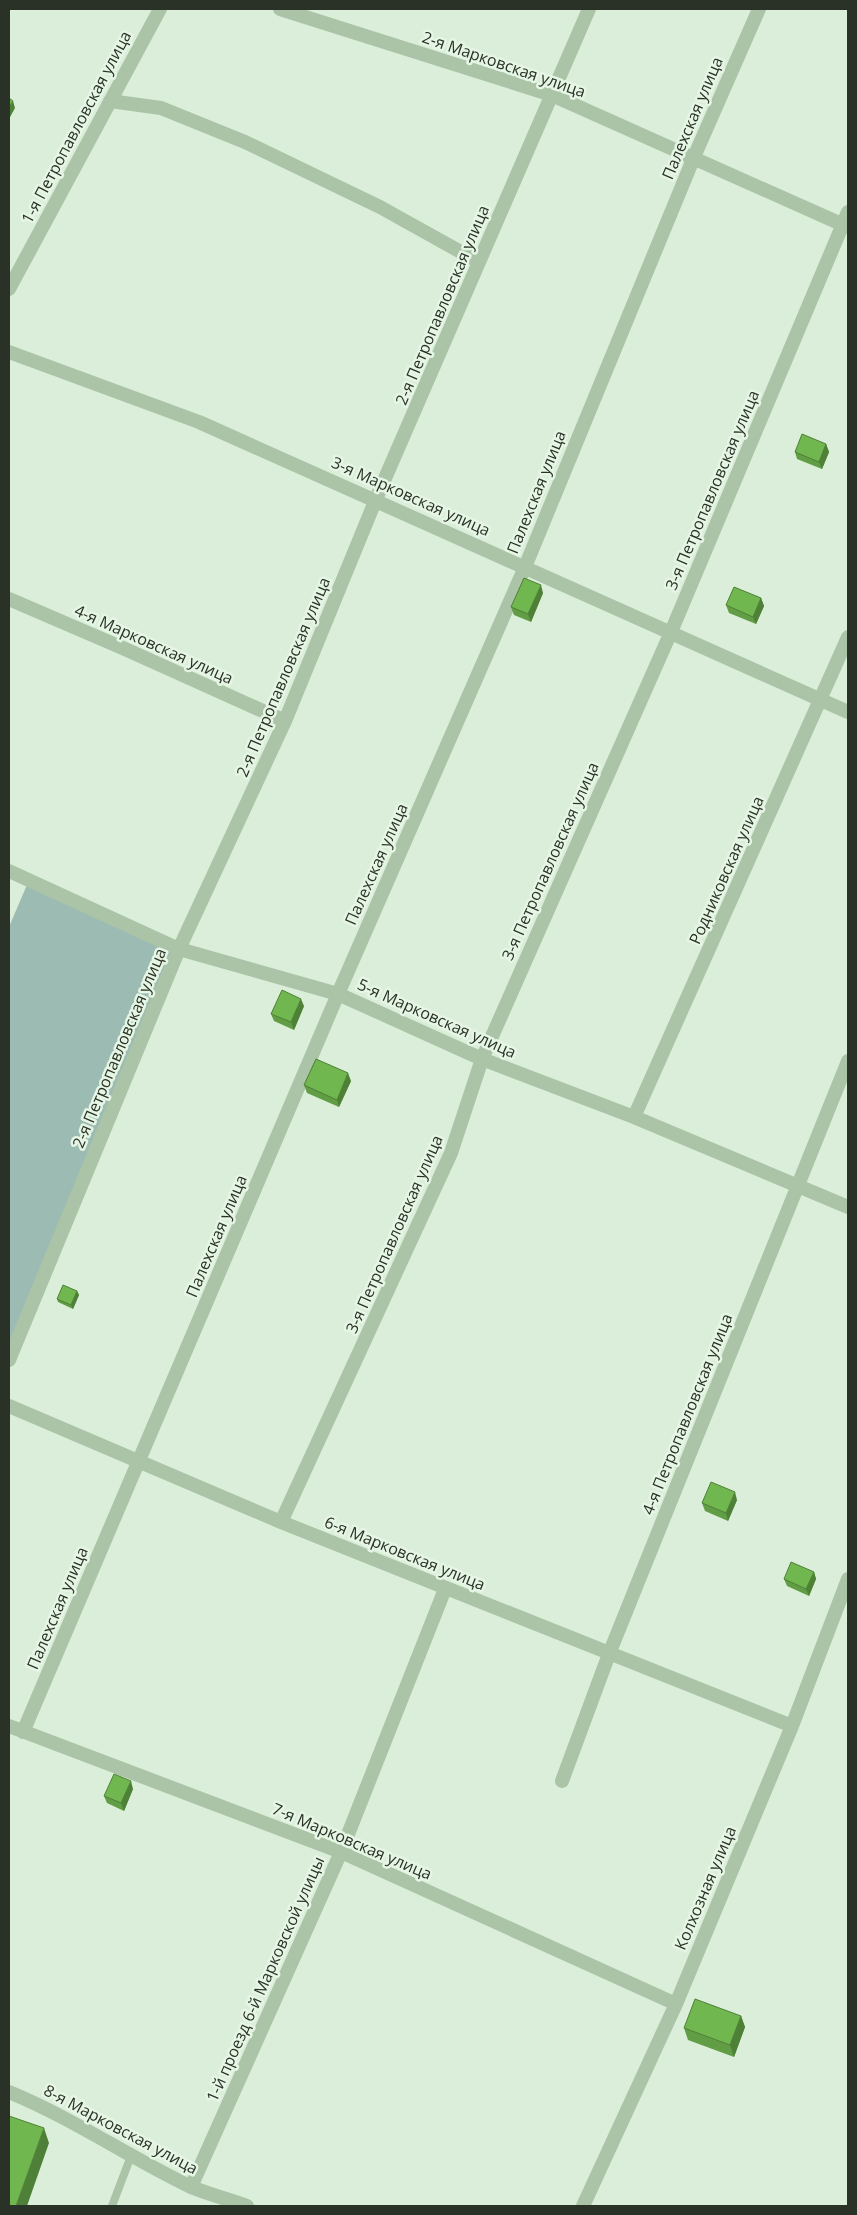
<svg xmlns="http://www.w3.org/2000/svg" width="857" height="2215" font-family="'Open Sans',sans-serif">
<style>
.green{fill:#9cbbb3}
.lines{fill:none;stroke-linecap:round;stroke-linejoin:round}
.service{stroke:#abc4a7;stroke-width:8}
.minor{stroke:#abc4a7;stroke-width:14}
.wall{fill:#619d44}
.shaded-wall{fill:#4f8037}
.building{fill:#71b74f;stroke:#4f8037}
.labels{text-anchor:middle;dominant-baseline:central;stroke-width:5;stroke-linejoin:round;paint-order:stroke}
.street-label{font-size:16px;fill:#2a3227;stroke:#e6f6e5}
</style>
<rect width="100%" height="100%" fill="#dbeeda"/>
<path class="green" d="M29,880L179,949L9,1360V927Z"/>
<g class="lines">
<path class="service" d="M112,2206L131,2156"/>
<path class="minor" d="M280,9L552,95L848,227
M110,101L161,108L245,142L380,207L479,262
M9,289L160,9
M9,352L199,422L848,712
M9,599L125,649L285,721
M9,871L179,949L338,994L482,1059L634,1117L848,1207
M634,1117L848,637
M9,1360L179,949L285,721L376,499L589,9
M9,1406L281,1522L792,1726
M281,1522L451,1153L482,1059L671,632L848,212
M9,1726L341,1852L676,2004
M23,1732L338,994L525,567L694,157L759,9
M562,1781L609,1654L848,1061
M9,2092C72,2118 127,2156 189,2186C207,2194 228,2199 247,2206
M191,2187L341,1852L445,1589
M583,2206L676,2004L792,1726L848,1579"/>
</g>
<path class="wall" d="M826,444L829,452L822,469L797,459L795,452Z
M543,593L531,622L514,615L511,607Z
M761,598L764,606L756,624L729,613L726,605Z
M304,1006L294,1030L274,1021L271,1014Z
M351,1081L339,1107L307,1093L304,1085Z
M77,1291L79,1295L73,1309L58,1302L57,1299Z
M737,1500L728,1521L705,1511L702,1503Z
M814,1572L816,1579L809,1596L787,1586L784,1579Z
M133,1789L124,1811L107,1803L104,1796Z
M741,2016L745,2027L734,2057L688,2040L684,2028Z"/>
<path class="shaded-wall" d="M13,101L15,108L9,119V107Z
M826,444L829,452L822,469L819,462Z
M541,585L543,593L531,622L528,614Z
M761,598L764,606L756,624L753,617Z
M301,999L304,1006L294,1030L291,1022Z
M348,1073L351,1081L339,1107L337,1100Z
M77,1291L79,1295L73,1309L71,1305Z
M735,1492L737,1500L728,1521L726,1513Z
M814,1572L816,1579L809,1596L806,1589Z
M131,1781L133,1789L124,1811L121,1803Z
M741,2016L745,2027L734,2057L730,2045Z
M44,2128L49,2143L27,2206H16Z"/>
<path class="building" d="M9,98L13,101L9,107Z
M802,434L826,444L819,462L795,452Z
M524,578L541,585L528,614L511,607Z
M734,587L761,598L753,617L726,605Z
M282,990L301,999L291,1022L271,1014Z
M316,1059L348,1073L337,1100L304,1085Z
M63,1285L77,1291L71,1305L57,1299Z
M711,1482L735,1492L726,1513L702,1503Z
M791,1562L814,1572L806,1589L784,1579Z
M114,1774L131,1781L121,1803L104,1796Z
M695,1999L741,2016L730,2045L684,2028Z
M9,2116L44,2128L16,2206H9Z"/>
<g class="labels">
<g class="street-label">
<text transform="translate(504 64) rotate(19)">2-я Марковская улица</text>
<text transform="translate(692 118) rotate(-67)">Палехская улица</text>
<text transform="translate(76 127) rotate(-62)">1-я Петропавловская улица</text>
<text transform="translate(442 305) rotate(-67)">2-я Петропавловская улица</text>
<text transform="translate(712 490) rotate(-67)">3-я Петропавловская улица</text>
<text transform="translate(536 492) rotate(-68)">Палехская улица</text>
<text transform="translate(411 496) rotate(24)">3-я Марковская улица</text>
<text transform="translate(154 644) rotate(24)">4-я Марковская улица</text>
<text transform="translate(283 677) rotate(-67)">2-я Петропавловская улица</text>
<text transform="translate(550 861) rotate(-66)">3-я Петропавловская улица</text>
<text transform="translate(376 864) rotate(-66)">Палехская улица</text>
<text transform="translate(726 870) rotate(-66)">Родниковская улица</text>
<text transform="translate(437 1018) rotate(24)">5-я Марковская улица</text>
<text transform="translate(119 1048) rotate(-67)">2-я Петропавловская улица</text>
<text transform="translate(394 1234) rotate(-66)">3-я Петропавловская улица</text>
<text transform="translate(216 1236) rotate(-67)">Палехская улица</text>
<text transform="translate(687 1414) rotate(-68)">4-я Петропавловская улица</text>
<text transform="translate(405 1553) rotate(22)">6-я Марковская улица</text>
<text transform="translate(57 1608) rotate(-67)">Палехская улица</text>
<text transform="translate(352 1841) rotate(23)">7-я Марковская улица</text>
<text transform="translate(705 1888) rotate(-67)">Колхозная улица</text>
<text transform="translate(265 1979) rotate(-66)">1-й проезд 6-й Марковской улицы</text>
<text transform="translate(121 2129) rotate(28)">8-я Марковская улица</text>
</g>
</g>
<rect width="857" height="2215" fill="none" stroke="#2a3227" stroke-width="20"/>
</svg>
